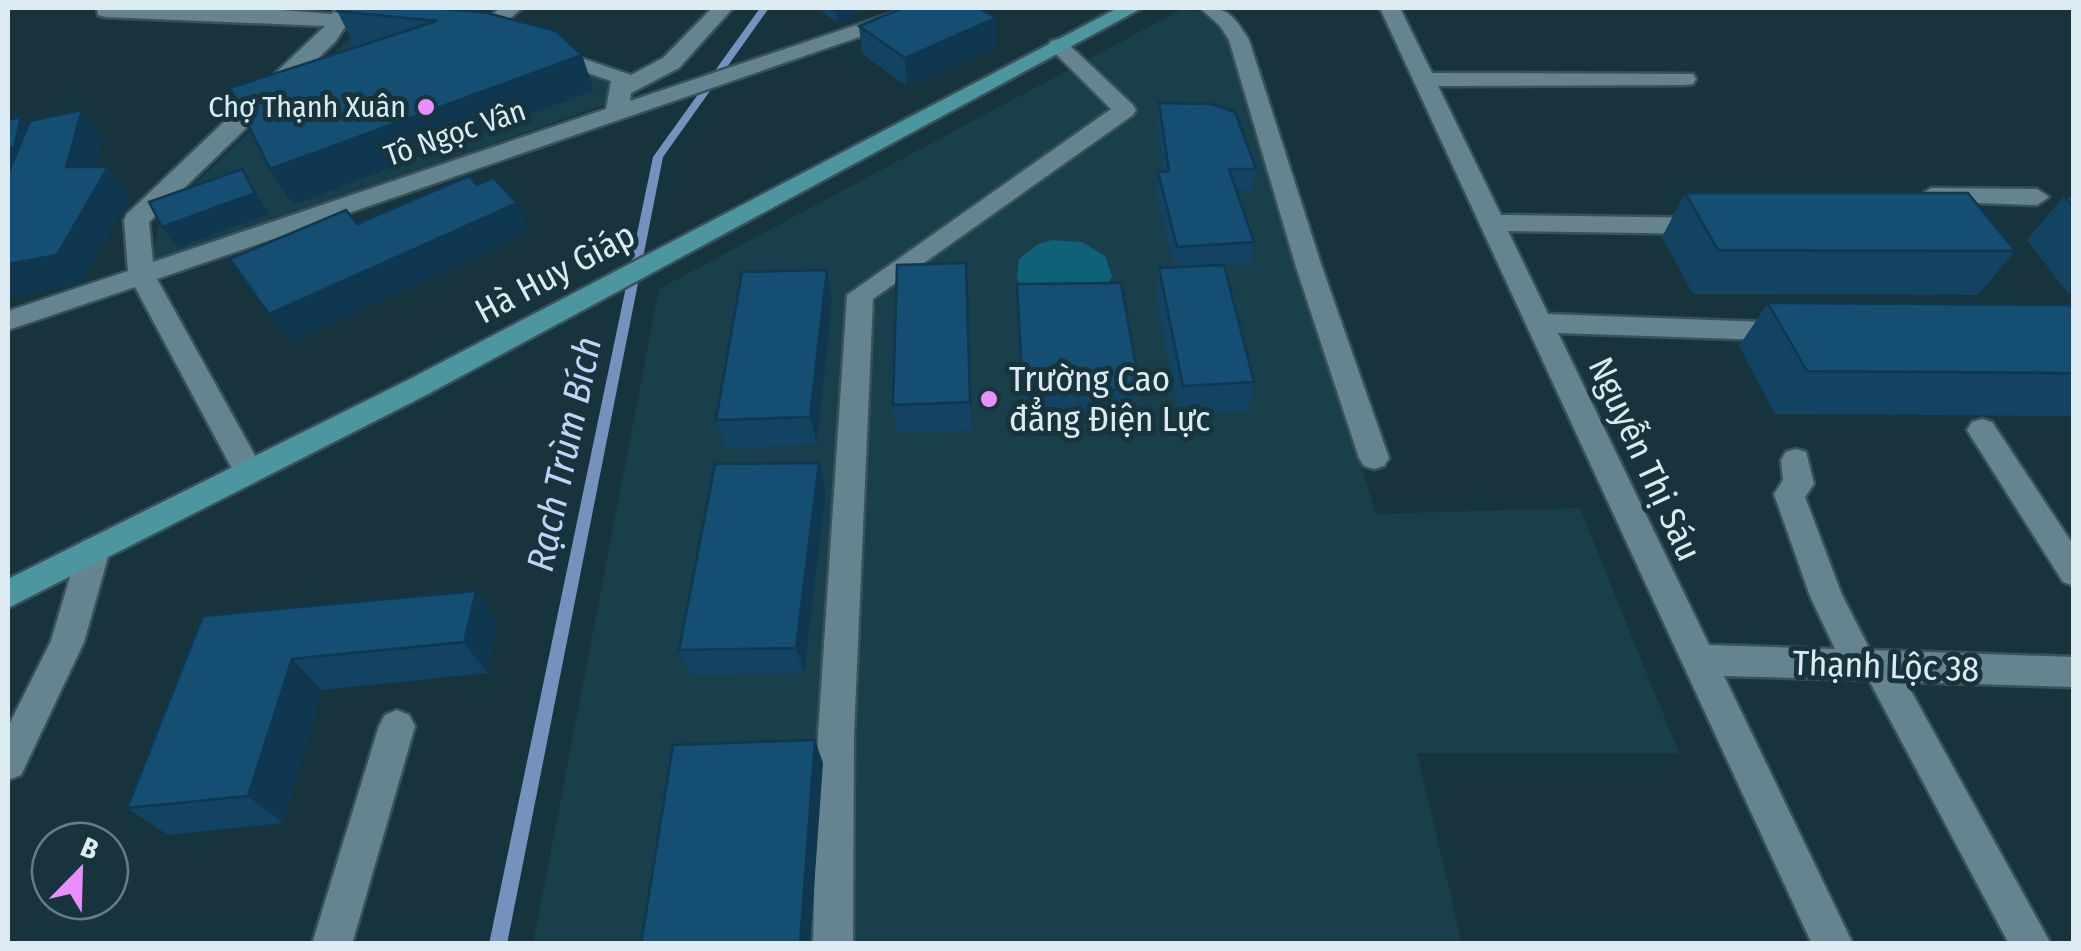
<svg xmlns="http://www.w3.org/2000/svg" width="2081" height="951" font-family="'Fira Sans Condensed',sans-serif">
<style>
.built{fill:#183f4a}
.green{fill:#0f6177}
.lines{fill:none;stroke-linecap:round;stroke-linejoin:round}
.stream{fill:#7592bf;fill-rule:evenodd}
.minor-casing{stroke:#395159;stroke-width:5}
.major-casing{stroke:#395159;stroke-width:5}
.minor{fill:#65848f;fill-rule:evenodd}
.major{fill:#4c969f;fill-rule:evenodd}
.wall{fill:#124363}
.shaded-wall{fill:#0f3750}
.building{fill:#154e73;stroke:#0f3750;stroke-width:2.5}
.poi-dot{fill:#e98efe;stroke:#17343d;stroke-width:4}
.labels{text-anchor:middle;dominant-baseline:central;stroke-width:10;stroke-linejoin:round;paint-order:stroke}
.far-poi-label{font-size:30px;fill:#dbebf1;stroke:#17343d;text-anchor:end}
.far-street-label{font-size:30px;fill:#dbebf1;stroke:#17343d}
.street-label{font-size:35px;fill:#dbebf1;stroke:#17343d}
.poi-label{font-size:35px;fill:#dbebf1;stroke:#17343d;text-anchor:start}
.water-label{font-size:38px;font-style:italic;fill:#c0d4f7;stroke:#17343d}
</style>
<rect width="100%" height="100%" fill="#17343d"/>
<path class="built" d="M1184,8L1224,20L1376,514L1580,508L1679,753H1417L1462,943L533,944L659,289Z
M353,35L614,71L607,104L152,262L160,216Z"/>
<path class="green" d="M1052,240L1082,242L1105,256L1112,276L1106,287L1024,289L1017,279L1019,259L1038,244Z"/>
<g class="lines">
<path class="stream" d="M760,8H769L663,157L507,944H489L653,157Z"/>
<defs>
<path id="minor" d="M97,8H257L332,14L336,8H356L352,16L365,22L362,26L345,27L335,42L149,222L153,262L606,109L611,81L541,57L537,53L541,49H555L631,75L663,58L712,8H733L679,68L631,93L630,101L907,8H935L932,12L157,279L263,470L259,478L248,482L237,478L135,287L8,330V311L128,271L124,220L127,214L325,26L105,17L98,15Z
M500,8H522L484,41H470L467,37L470,33Z
M1200,8C1227,6 1235,17 1249,40L1322,267L1389,458L1384,466L1374,469L1364,466L1359,458L1296,267L1229,40L1220,26Z
M1380,8H1400L1432,73L1693,74L1696,79L1693,84L1685,85L1438,86L1501,215L1709,218L1721,226L1709,234L1508,231L1548,314L1791,323L1801,325L1804,332L1801,339L1791,341L1558,333L1709,645L1835,649L1810,596L1774,494L1783,480L1781,460L1786,452L1796,449L1806,452L1814,484L1805,497L1842,595L1870,650L2074,657V687L1906,682L2051,944H2009L1869,680L1724,676L1853,944H1812Z
M1058,39L1065,41L1133,105L1136,110L1133,115L873,299L854,735L853,944H813L818,735L847,295L1111,109L1051,49L1048,45L1051,41Z
M1931,188L2037,189L2049,197L2037,205L1922,201L1919,196Z
M1982,419L1992,422L2074,546V586L2063,582L1967,430L1972,422Z
M94,537L105,541L110,550L84,642L21,775L8,780V727L51,641L78,550L83,541Z
M397,710L409,715L415,726L352,944H312L379,726L385,715Z"/>
<path id="major" d="M1118,8H1142L428,394L8,608V579L408,380Z"/>
</defs>
<use href="#minor" class="minor-casing"/>
<use href="#major" class="major-casing"/>
<use href="#minor" class="minor"/>
<use href="#major" class="major"/>
</g>
<path class="wall" d="M435,8L594,90L293,205L270,169L360,46H355L337,11Z
M818,8H856L857,15L837,23Z
M859,26L997,47L907,86L862,54Z
M1159,103L1256,169L1252,190H1236L1254,242L1251,263L1195,266L1254,382L1248,411L1179,414L1156,297L1159,268L1175,267L1156,193L1158,172H1164L1157,123Z
M1685,193L2015,251L1978,295L1693,294L1662,237Z
M2064,196L2074,197V293H2068L2027,240Z
M1017,284L1140,388L1137,417L1024,423Z
M968,292L972,430L897,433L893,405Z
M832,299L817,445L725,448L716,420Z
M1768,303L2074,309V416L1775,414L1739,346Z
M826,491L804,673L691,675L679,650Z
M476,591L498,623L487,673L322,690L283,823L168,835L127,808L203,616Z"/>
<path class="shaded-wall" d="M848,8H856L857,15L837,23L836,12Z
M996,18L997,47L907,86L905,58Z
M582,55L594,90L293,205L270,169Z
M82,110L103,139L89,196L66,167Z
M21,117L44,145L8,184V149Z
M108,167L130,196L82,284L8,298V264Z
M242,169L269,214L177,248L162,227Z
M517,203L530,232L289,343L269,314Z
M966,263L968,292L972,430L970,402Z
M827,270L832,299L817,445L810,417Z
M819,463L826,491L804,673L796,648Z
M476,591L498,623L487,673L464,642Z
M292,659L322,690L283,823L248,796Z
M815,740L823,763L810,944H800Z"/>
<path class="building" d="M341,8H435L487,13L556,31L582,55L270,169L230,88L437,21L337,11Z
M830,8H848L836,12Z
M903,8H979L996,18L905,58L859,26Z
M1159,103L1212,104L1235,112L1256,169H1229L1254,242L1177,247L1158,172L1169,171Z
M82,110L66,167H108L57,255L8,264V174L30,121Z
M21,117L14,147L8,149V120Z
M242,169L255,193L162,227L149,202Z
M469,176L477,185L493,178L517,203L269,314L230,259L346,210L357,224Z
M1685,193H1968L2015,251L1718,250Z
M2064,196L2074,197V207Z
M966,263L970,402L893,405L897,265Z
M1224,265L1254,382L1183,386L1159,268Z
M827,270L810,417L716,420L742,272Z
M1121,283L1140,388L1023,394L1017,284Z
M1768,303L2070,305L2074,309V373L1807,371Z
M819,463L796,648L679,650L715,464Z
M476,591L464,642L292,659L248,796L127,808L203,616Z
M815,740L800,944H641L673,745Z"/>
<g class="poi-dot">
<circle cx="426" cy="107" r="10"/>
<circle cx="989" cy="399" r="10"/>
</g>
<g class="labels">
<g class="far-poi-label">
<text x="406" y="107">Chợ Thạnh Xuân</text>
</g>
<g class="far-street-label">
<text transform="translate(455 133) rotate(-19)">Tô Ngọc Vân</text>
</g>
<g class="street-label">
<text transform="translate(555 273) rotate(-28)">Hà Huy Giáp</text>
<text transform="translate(1645 459) rotate(65)">Nguyễn Thị Sáu</text>
<text transform="translate(1886 666) rotate(2)">Thạnh Lộc 38</text>
</g>
<g class="poi-label">
<text x="1009" y="379">Trường Cao<tspan x="1009" dy="40">đẳng Điện Lực</tspan></text>
</g>
<g class="water-label">
<text transform="translate(564 454) rotate(-78)">Rạch Trùm Bích</text>
</g>
</g>
<rect width="2081" height="951" fill="none" stroke="#dbebf1" stroke-width="20"/>
<g transform="translate(80 871) rotate(23)"><circle r="48" fill="#17343d" stroke="#657d85" stroke-width="2.5"/>
<path d="M0-8L18 38L0 25L-18 38Z" fill="#e98efe"/>
<text y="-15" font-size="28" font-weight="bold" text-anchor="middle" fill="#dbebf1">B</text>
</g>
</svg>
